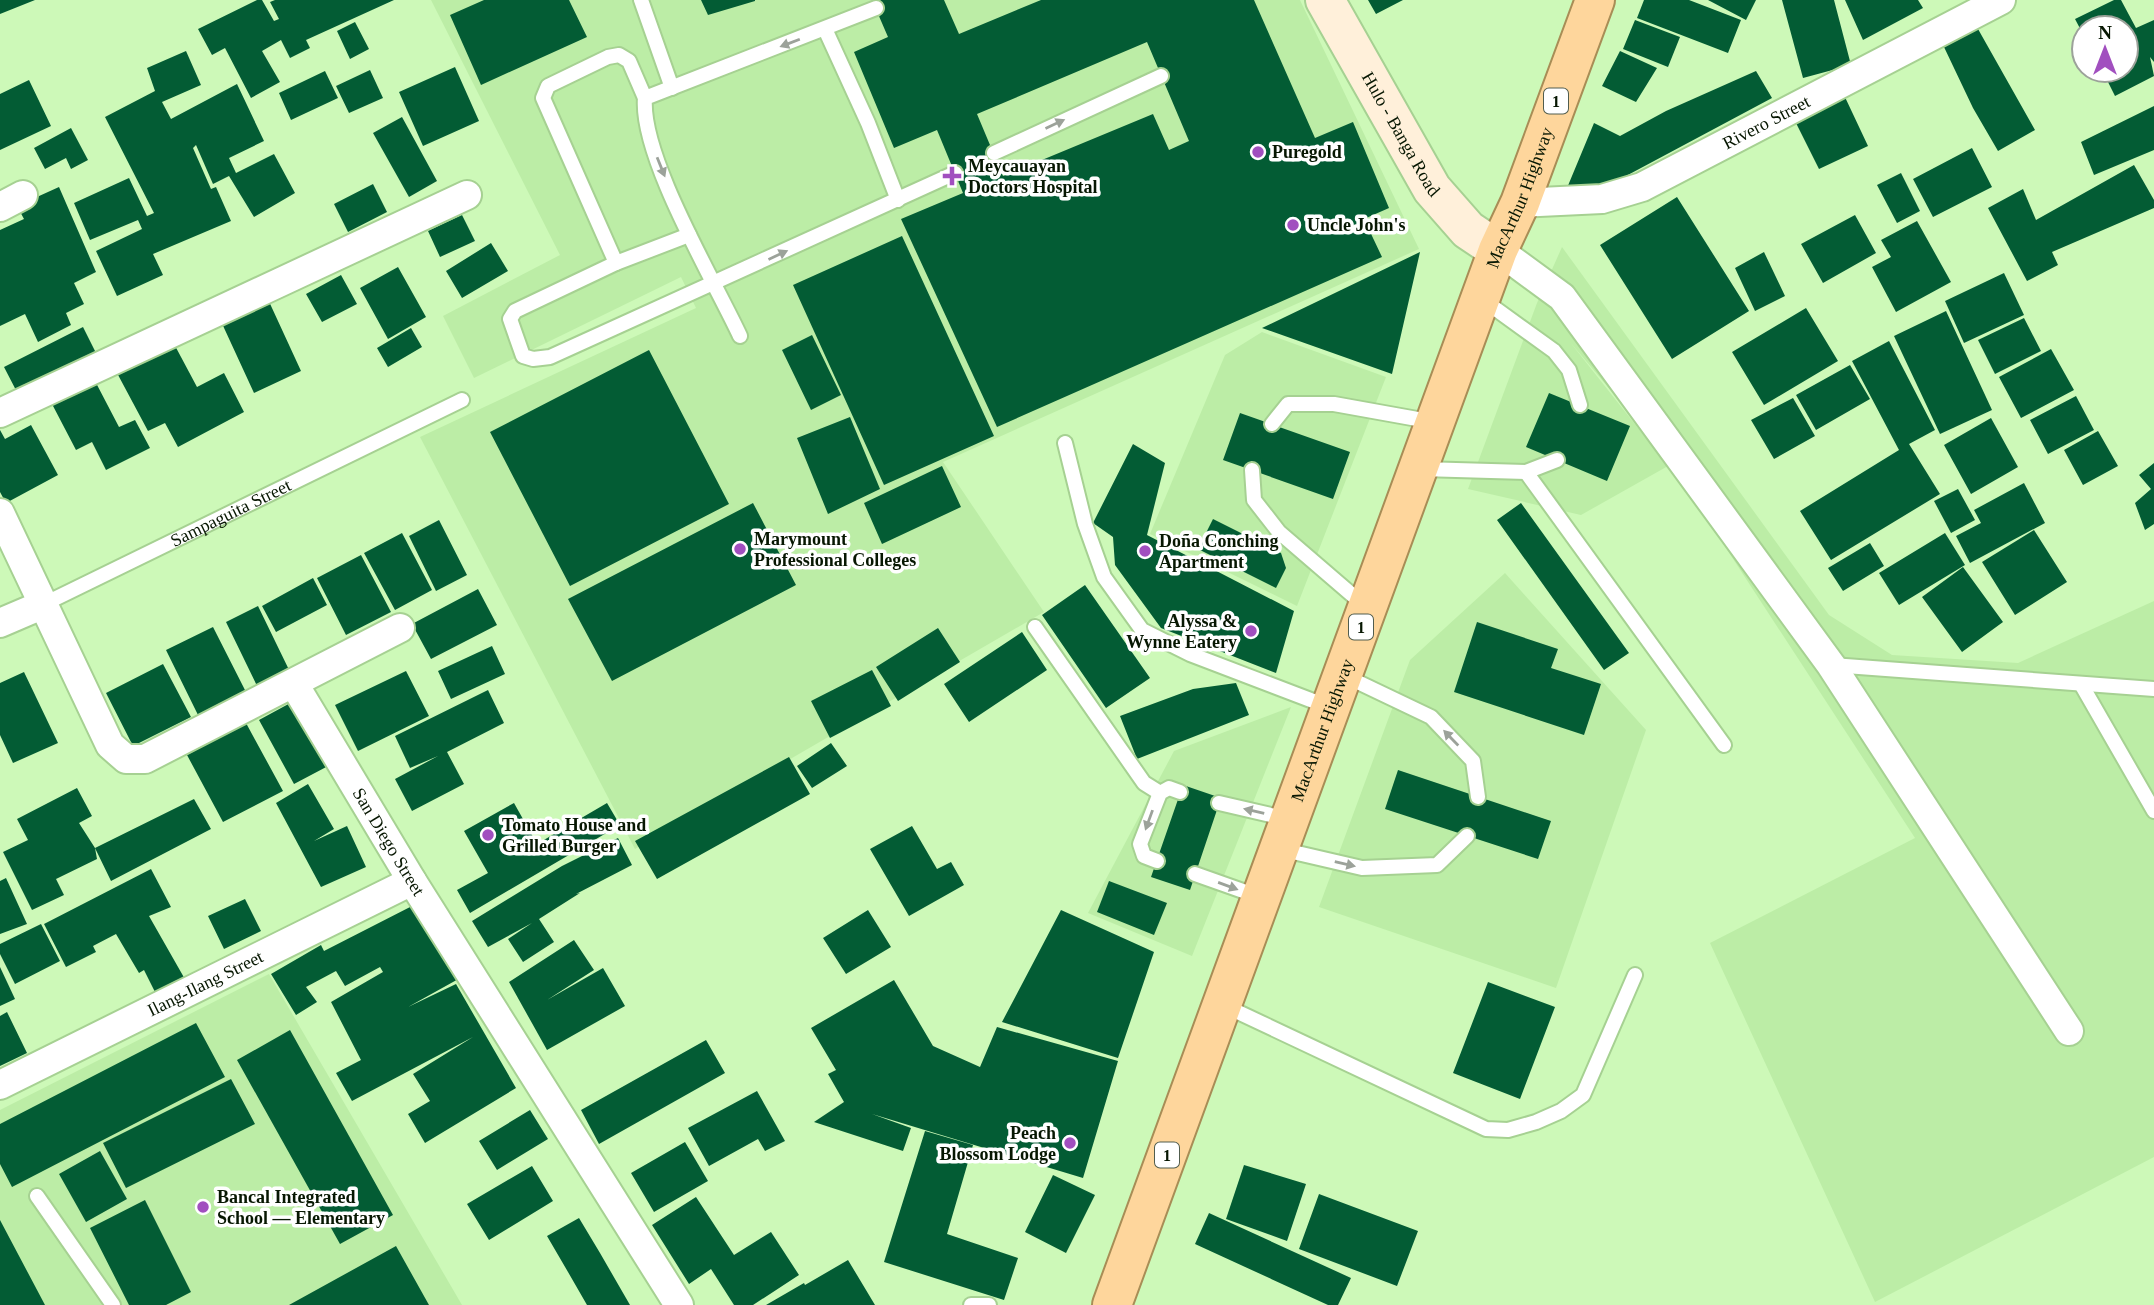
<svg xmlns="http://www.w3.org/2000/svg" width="2154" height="1305" font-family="'Times New Roman',serif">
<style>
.built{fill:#bceda6}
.building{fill:#035c34;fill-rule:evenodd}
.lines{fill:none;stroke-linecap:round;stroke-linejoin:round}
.service-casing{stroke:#a6d192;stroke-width:18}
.minor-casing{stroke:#a6d192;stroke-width:32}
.secondary-casing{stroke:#a6d192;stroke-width:42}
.trunk-casing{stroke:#a88d56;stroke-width:42}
.service{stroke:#fff;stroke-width:14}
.minor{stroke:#fff;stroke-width:28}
.secondary{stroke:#fff0da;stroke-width:38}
.trunk{stroke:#fed69c;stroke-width:38}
.oneway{fill:#9ca29a}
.poi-dot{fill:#a14fbf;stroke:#fff;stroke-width:2.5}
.labels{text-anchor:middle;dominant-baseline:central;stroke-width:7;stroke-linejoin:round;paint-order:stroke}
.shield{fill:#fff;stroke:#515d4e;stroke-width:2}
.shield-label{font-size:16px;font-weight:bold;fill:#071702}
.street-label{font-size:18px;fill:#071702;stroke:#fff}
.poi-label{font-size:18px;font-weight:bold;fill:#071702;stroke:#fff;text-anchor:start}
</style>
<rect width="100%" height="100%" fill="#cdf9b8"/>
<path class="built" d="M431,0H1300L1419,249L943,462L1044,612L635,849L420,437L696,308L681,277L474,378L443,316L560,255Z
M1562,247L1829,615L1892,655L2018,663L2154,601V1157L1875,1302L1710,943L1915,838L1666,456L1570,342L1668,466L1581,515L1468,489L1537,303Z
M1262,332L1386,377L1297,606L1150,534L1225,355Z
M1505,573L1646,730L1556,988L1319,907L1410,660Z
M1291,707L1192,956L1088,913L1174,751Z
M269,974L462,1305H0V1110Z"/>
<path class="building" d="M0,0H35L0,14Z
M257,0H262L274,21L279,19L270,2L275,0H394L306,40L310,48L290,58L281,40L262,51L280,82L251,98L225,48L212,55L198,29Z
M484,0H569L587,37L481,85L450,15Z
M701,0H755V1L708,15Z
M872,0H944L959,34L1041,0H1254L1315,138L1353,122L1389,208L1364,219L1382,257L997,427L901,219L963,193L937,130L894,148L854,52L888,37ZM1147,42L1189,141L1169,150L1153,114L1003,176L977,114Z
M1368,0H1403L1376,14Z
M1644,0H1689L1741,20L1728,53L1637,18Z
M1708,0H1756L1746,20Z
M1782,0H1834L1851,65L1803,78Z
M1845,0H1918L1923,8L1863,40Z
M2114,0H2121L2136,28L2154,20V62L2150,57L2154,76L2115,96L2102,70H2126V28H2084V36L2075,19Z
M1635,20L1680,37L1668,67L1623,49Z
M355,22L369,49L350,59L337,31Z
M1978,29L2035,130L1998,151L1973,108L1944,47Z
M186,51L201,85L162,102L171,119L237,84L264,141L229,158L236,173L274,154L295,193L254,217L229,176L213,184L196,145L193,148L211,189L216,187L231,221L153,254L163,275L117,296L96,251L142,229L138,220L90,240L74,203L129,178L147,216L154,213L105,117L155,91L147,68Z
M1620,51L1657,68L1636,102L1602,86Z
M455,67L479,121L423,146L399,92Z
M370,70L383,98L349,113L336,86Z
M325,71L338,98L291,120L279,93Z
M1756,71L1772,98L1611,184L1567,188L1594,123L1620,136L1666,111Z
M29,80L51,126L0,150V94Z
M1844,95L1868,146L1819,169L1794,119Z
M2154,106V150L2094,175L2081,142Z
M402,117L437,181L409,197L373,133Z
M71,128L88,160L71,169L66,158L45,169L34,148Z
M1972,148L1992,187L1933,217L1913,179Z
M2134,165L2154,200V208L2052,252L2058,265L2027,281L1988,208L2023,189L2036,220Z
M1901,173L1920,211L1897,223L1877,185Z
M373,184L387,212L348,232L334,204Z
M59,187L96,272L74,283L84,304L66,313L71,325L38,342L25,314L0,326V230L24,219L17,206Z
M1677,197L1749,311L1672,359L1600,245Z
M462,215L475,241L440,257L428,231Z
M1855,215L1876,253L1823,283L1801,244Z
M1917,221L1951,282L1896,312L1872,267L1891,257L1881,240Z
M902,236L994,436L884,485L793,285Z
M491,243L508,271L462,298L446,271Z
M1420,252L1392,374L1262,328Z
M1764,252L1785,296L1755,311L1735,268Z
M398,267L426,317L388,339L360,288Z
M2004,273L2024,315L1964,343L1945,301Z
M341,275L357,304L322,322L306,294Z
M266,295L301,371L254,393L219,317Z
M1806,308L1838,361L1764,405L1732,352Z
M1946,311L1992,410L1940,434L1894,336Z
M2024,318L2041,351L1995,374L1978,340Z
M83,327L98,357L19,396L4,367Z
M411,328L422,347L388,367L377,348Z
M812,335L841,395L811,410L782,350Z
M1889,341L1935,430L1909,444L1940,494L1831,560L1800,511L1899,450L1852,361Z
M173,342L197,387L224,373L244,412L178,447L165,423L148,431L117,373Z
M2051,349L2074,390L2021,418L1999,377Z
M649,350L729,504L570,586L490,432Z
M1850,365L1870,399L1816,430L1796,395Z
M95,381L119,427L135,420L150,448L106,470L92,442L76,450L52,404Z
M1549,393L1630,426L1607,481L1526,447Z
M2076,396L2094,430L2048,454L2030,420Z
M1793,398L1815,436L1774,459L1751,420Z
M1240,413L1350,452L1333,499L1223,460Z
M850,417L880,489L828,514L797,438Z
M1991,418L2018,467L1971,494L1944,445Z
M31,425L58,475L6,503L0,492V430L5,439Z
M2098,431L2118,466L2083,485L2064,450Z
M1133,444L1165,463L1147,535L1294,611L1276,673L1161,628L1115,565L1113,537L1093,523Z
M2154,463V524L2145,530L2135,503L2151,489L2139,475Z
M942,466L961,507L882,544L864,503Z
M2024,483L2045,523L1970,563L1956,536L1981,523L1974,510Z
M1958,489L1975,520L1951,533L1934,501Z
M753,503L796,585L612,681L568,599Z
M1521,503L1629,653L1604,670L1497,520Z
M1213,519L1281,553L1286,568L1276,588L1198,549Z
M439,520L467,575L436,591L409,536Z
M2034,530L2067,582L2015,615L1982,562Z
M402,533L432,590L395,610L364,553Z
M1945,533L1965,565L1899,605L1879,573Z
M1870,543L1884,566L1843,591L1828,568Z
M361,555L391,612L346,635L317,578Z
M1963,567L2003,622L1962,652L1922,597Z
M313,578L327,605L276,632L262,606Z
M1085,585L1150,678L1106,708L1042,615Z
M478,589L497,625L431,659L412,624Z
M258,606L292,676L260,692L226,622Z
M1477,622L1558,649L1551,668L1601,684L1584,735L1454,692Z
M213,627L247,694L199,717L166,650Z
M938,628L960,662L898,701L876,667Z
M1022,632L1047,670L969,722L944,684Z
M492,646L505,674L451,699L438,671Z
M163,664L191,717L133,746L106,693Z
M872,670L891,706L830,738L811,701Z
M406,671L429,716L358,751L335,705Z
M24,672L58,743L13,763L0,735V683Z
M1236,683L1249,715L1137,759L1120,716L1193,689Z
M488,690L504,723L447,752L464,784L412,811L395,779L438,756L410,768L395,736Z
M294,701L330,765L294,784L259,720Z
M246,723L283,791L223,822L187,755Z
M831,743L847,766L812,788L797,766Z
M789,757L810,794L657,879L635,841Z
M1398,770L1551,821L1538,859L1385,809Z
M308,784L334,829L314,841L347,826L366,867L321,887L276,803Z
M1183,785L1221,798L1190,890L1151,877Z
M77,788L92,816L79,823L95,848L194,799L211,829L111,881L95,848L97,859L56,879L64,895L32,910L3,852L28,840L17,819Z
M514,803L537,844L607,803L620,825L470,913L457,890L488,873L464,831Z
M912,826L937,869L951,862L964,885L909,916L870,849Z
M618,838L632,865L576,894L580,893L539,919L554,942L523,962L508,939L532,923L488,947L472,921L562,866Z
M151,869L171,907L149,916L186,981L157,996L144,970L139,973L116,934L93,946L96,952L66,967L44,924Z
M6,878L27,924L0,934V881Z
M1109,881L1167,903L1154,935L1097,912Z
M245,899L261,931L224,949L208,916Z
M414,905L435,946L444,943L462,977L408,1007L456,984L516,1088L425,1143L408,1114L430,1101L413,1074L473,1037L352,1101L336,1073L361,1060L331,1002L383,972L380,967L345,986L336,971L306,987L317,1002L296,1015L271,974L321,945L324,951Z
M868,910L891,947L846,974L823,938Z
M1061,910L1154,952L1118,1058L1002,1022Z
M41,924L60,961L15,984L0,954V944Z
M574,940L594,970L547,1000L603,968L625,1006L547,1050L509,982Z
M0,967L15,999L0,1006Z
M894,980L933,1046L980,1067L997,1027L1118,1061L1083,1178L872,1114L911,1128L903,1151L814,1122L844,1102L828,1074L836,1070L811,1028Z
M1488,982L1555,1007L1520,1099L1453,1073Z
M7,1012L27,1053L0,1066V1016Z
M196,1023L225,1077L12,1187L0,1164V1124Z
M290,1030L393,1215L340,1244L237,1060Z
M706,1040L725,1073L599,1144L581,1110Z
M231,1079L255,1124L126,1188L103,1143Z
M757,1091L785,1141L765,1151L758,1139L709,1166L688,1128Z
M530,1110L548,1139L497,1170L479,1141Z
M925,1131L973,1145L947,1234L1018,1258L1004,1300L884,1262Z
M685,1142L708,1181L654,1212L631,1173Z
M100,1151L127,1199L86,1222L59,1174Z
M1244,1165L1306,1184L1287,1241L1226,1219Z
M532,1166L553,1201L489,1240L467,1204Z
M1053,1175L1095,1195L1066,1253L1025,1232Z
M1319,1194L1418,1231L1397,1286L1299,1249Z
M696,1197L734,1255L771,1232L799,1275L753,1305H734L711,1269L689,1284L652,1225Z
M145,1200L191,1292L166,1305H129L90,1228Z
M1209,1213L1351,1278L1338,1305H1328L1195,1244Z
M579,1218L600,1253L630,1305H587L568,1272L547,1236Z
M0,1220L45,1305H0Z
M396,1246L429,1305H289Z
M848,1260L875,1305H766L804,1283L805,1285Z"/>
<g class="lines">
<defs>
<g id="service">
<path d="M641,0L672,88"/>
<path d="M825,29L868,123L898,200"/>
<path d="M645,98L629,61L619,55L608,57L548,86L543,98L616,263L689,235"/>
<path d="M994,153L1161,76"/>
<path d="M616,263L515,311L510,319L523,356L533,359L550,357L955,173"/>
<path d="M1482,299L1554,351L1569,370L1580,405"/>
<path d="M740,336C714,280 640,156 645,98L876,8"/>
<path d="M1272,424L1288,404H1334L1434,422"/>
<path d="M1065,443L1085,524L1104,577L1142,630L1190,654L1329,707"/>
<path d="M1421,469L1526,472L1557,460"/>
<path d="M1252,470L1254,500L1279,532L1365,606"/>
<path d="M1526,472L1724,745"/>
<path id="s1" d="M42,605L462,400"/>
<path d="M1035,627L1144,783L1160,793"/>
<path d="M1832,665L2154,689"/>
<path d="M1343,675L1431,717L1473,761L1478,797"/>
<path d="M2081,684L2154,811"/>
<path d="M1219,803L1288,819"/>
<path d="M1280,849L1362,868L1437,865L1467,836"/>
<path d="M1157,861L1144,856L1140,844L1160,793L1169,788L1180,792"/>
<path d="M1195,874L1260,897"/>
<path d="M1223,1005L1486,1129L1508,1130L1536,1122L1561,1111L1583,1095L1635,975"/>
<path d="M37,1196L113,1305"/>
<path d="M971,1305H989"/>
</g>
<g id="minor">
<path id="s2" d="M1520,203L1602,199L1642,187L2001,0"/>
<path d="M0,207L23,195"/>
<path d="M1498,250L1562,297L1831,665L2069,1031"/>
<path d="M0,413L467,195"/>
<path d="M0,513L110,745L126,759H145L400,628"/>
<path d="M0,623L42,605"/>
<path id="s3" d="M294,684L412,881L679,1305"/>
<path id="s4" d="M0,1085L412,881"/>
</g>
<g id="secondary">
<path id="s5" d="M1325,0L1432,189L1468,230L1498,250"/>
</g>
<g id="trunk">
<path id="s6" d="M1112,1305L1498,250L1520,203L1595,0"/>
</g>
</defs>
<use href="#service" class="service-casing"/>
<use href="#minor" class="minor-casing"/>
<use href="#secondary" class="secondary-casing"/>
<use href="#trunk" class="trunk-casing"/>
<use href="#service" class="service"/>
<use href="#minor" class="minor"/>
<use href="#secondary" class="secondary"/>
<use href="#trunk" class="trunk"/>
</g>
<defs><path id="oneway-solid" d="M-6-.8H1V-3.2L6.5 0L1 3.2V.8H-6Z" transform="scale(1.75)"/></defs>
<g class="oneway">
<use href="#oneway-solid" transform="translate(790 43) rotate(159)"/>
<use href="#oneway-solid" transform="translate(1055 124) rotate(-25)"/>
<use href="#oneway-solid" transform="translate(661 167) rotate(68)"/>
<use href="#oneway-solid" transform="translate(778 255) rotate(-25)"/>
<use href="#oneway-solid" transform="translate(1451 738) rotate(-134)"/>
<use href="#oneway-solid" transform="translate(1254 811) rotate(-167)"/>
<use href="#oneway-solid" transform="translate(1149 820) rotate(110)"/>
<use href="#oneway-solid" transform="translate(1345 864) rotate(13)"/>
<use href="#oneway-solid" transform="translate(1228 886) rotate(20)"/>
</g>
<g class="poi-dot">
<circle cx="1258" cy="152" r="7"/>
<path d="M948.5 165.5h7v7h7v7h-7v7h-7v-7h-7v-7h7z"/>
<circle cx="1293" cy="225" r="7"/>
<circle cx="740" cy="549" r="7"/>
<circle cx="1145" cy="551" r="7"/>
<circle cx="1251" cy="631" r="7"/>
<circle cx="488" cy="835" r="7"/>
<circle cx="1070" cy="1143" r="7"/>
<circle cx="203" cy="1207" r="7"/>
</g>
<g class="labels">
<g class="shield">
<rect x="1544" y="88.5" width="24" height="25" rx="5"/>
<rect x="1349" y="614.5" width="24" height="25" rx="5"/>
<rect x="1155" y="1142.5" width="24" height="25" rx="5"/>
</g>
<g class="shield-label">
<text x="1556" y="101">1</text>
<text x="1361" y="627">1</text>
<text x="1167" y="1155">1</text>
</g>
<g class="street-label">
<text stroke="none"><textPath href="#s2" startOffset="264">Rivero Street</textPath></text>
<text stroke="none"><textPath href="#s5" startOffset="154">Hulo - Banga Road</textPath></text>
<text stroke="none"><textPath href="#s6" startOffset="1180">MacArthur Highway</textPath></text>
<text stroke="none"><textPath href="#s1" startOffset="210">Sampaguita Street</textPath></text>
<text stroke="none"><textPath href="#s6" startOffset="612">MacArthur Highway</textPath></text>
<text stroke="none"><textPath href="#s3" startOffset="184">San Diego Street</textPath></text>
<text stroke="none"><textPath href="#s4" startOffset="229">Ilang-Ilang Street</textPath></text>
</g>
<g class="poi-label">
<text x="1272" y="152">Puregold</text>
<text x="968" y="166">Meycauayan<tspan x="968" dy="21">Doctors Hospital</tspan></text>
<text x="1307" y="225">Uncle John's</text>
<text x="754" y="539">Marymount<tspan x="754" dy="21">Professional Colleges</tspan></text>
<text x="1159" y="541">Doña Conching<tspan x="1159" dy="21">Apartment</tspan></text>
<text x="1237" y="621" text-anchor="end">Alyssa &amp;<tspan x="1237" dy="21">Wynne Eatery</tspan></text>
<text x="502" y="825">Tomato House and<tspan x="502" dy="21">Grilled Burger</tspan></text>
<text x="1056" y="1133" text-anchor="end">Peach<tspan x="1056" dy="21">Blossom Lodge</tspan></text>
<text x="217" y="1197">Bancal Integrated<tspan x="217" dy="21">School — Elementary</tspan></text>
</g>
</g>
<g transform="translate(2105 49)"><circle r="33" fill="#ffffff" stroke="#9ca29a" stroke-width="2"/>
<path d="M0-5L12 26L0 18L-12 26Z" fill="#a14fbf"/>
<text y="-10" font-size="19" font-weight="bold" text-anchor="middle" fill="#071702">N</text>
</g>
</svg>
